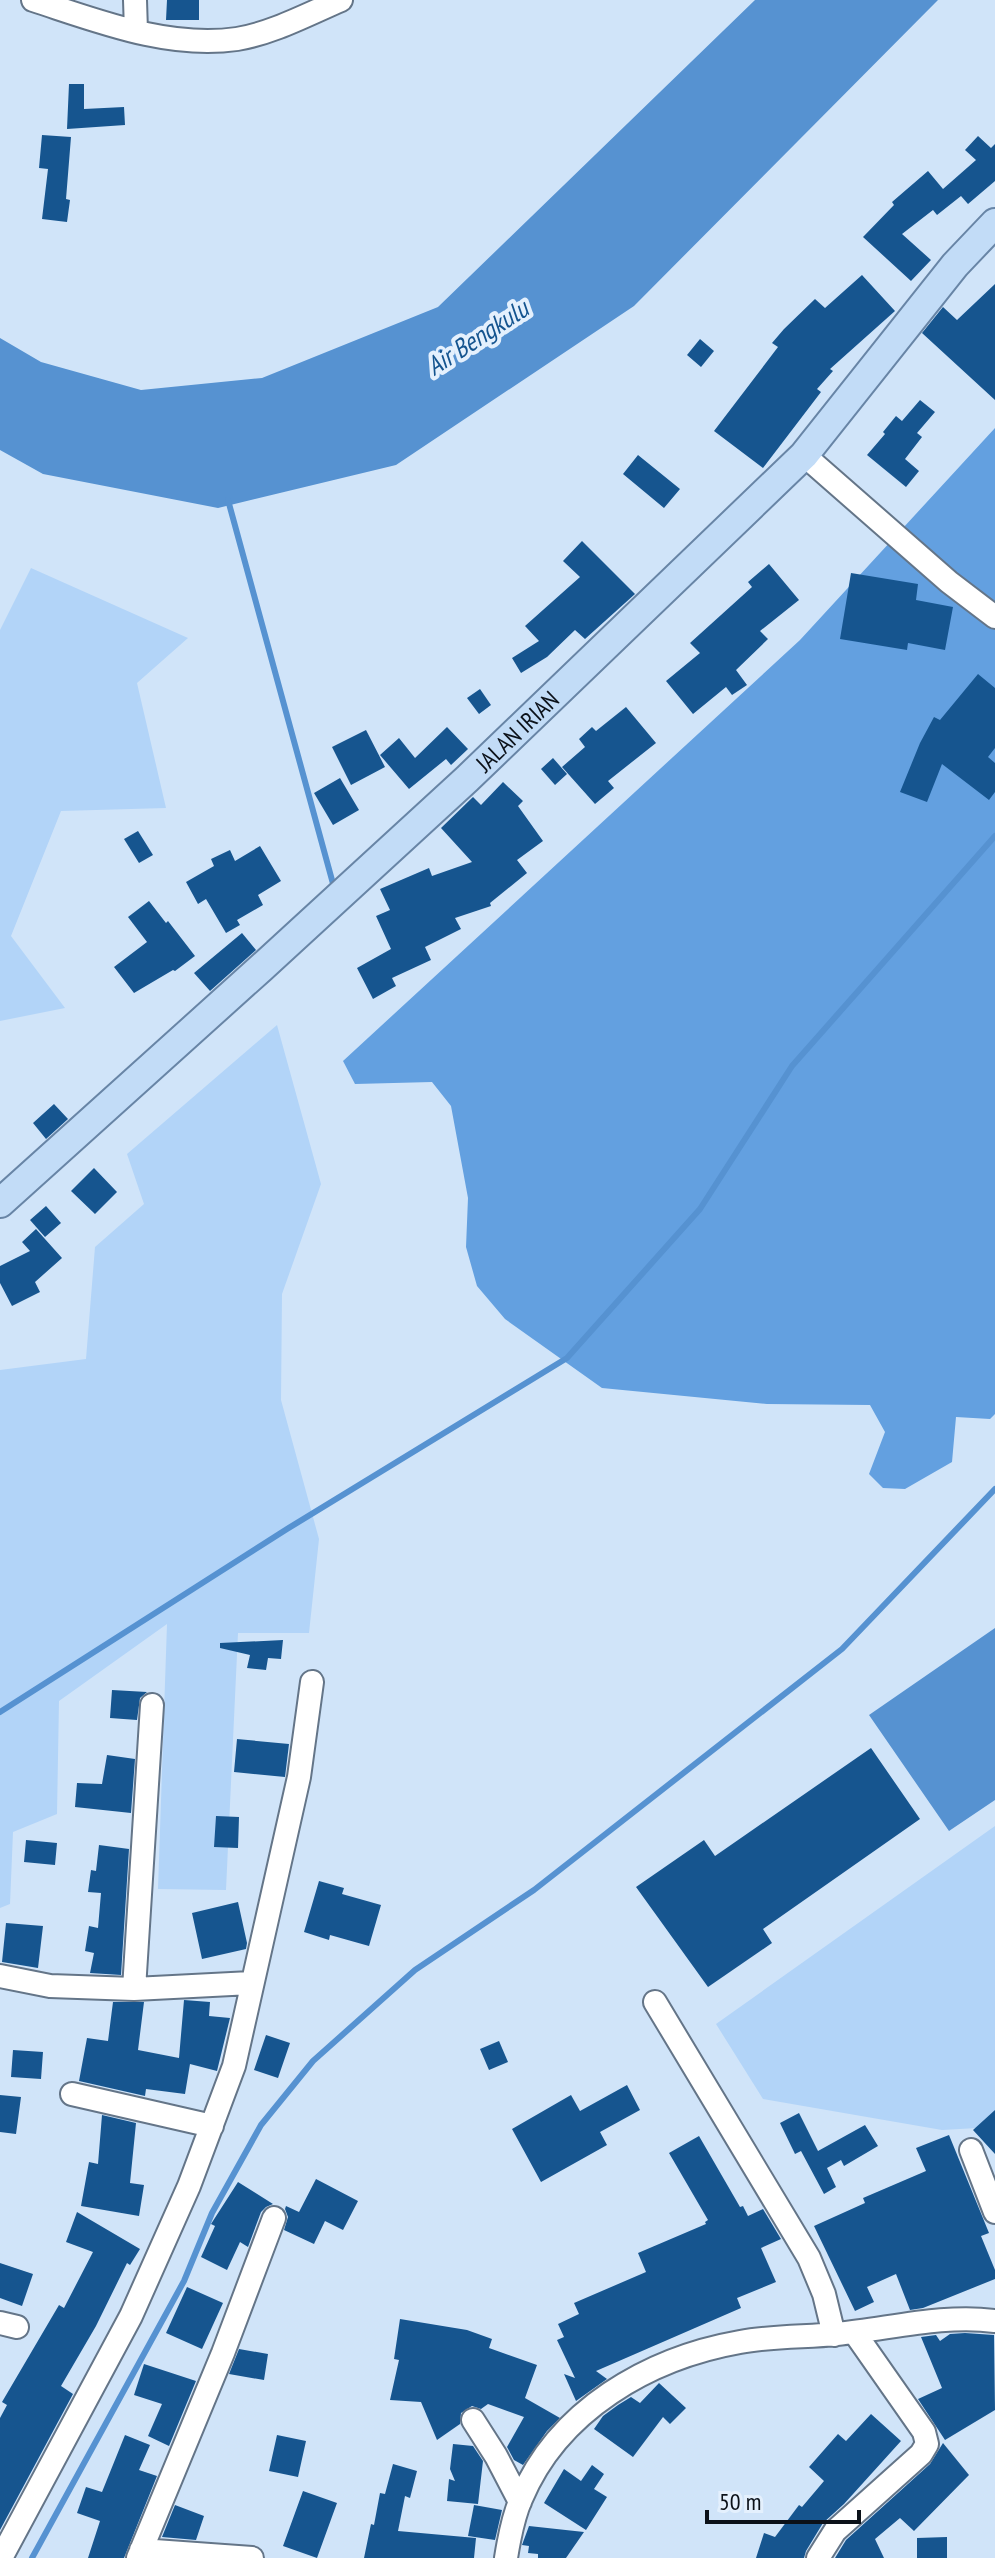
<svg xmlns="http://www.w3.org/2000/svg" width="995" height="2558" font-family="'PT Sans Narrow',sans-serif">
<style>
.green{fill:#b2d4f8}
.forest{fill:#63a0e0}
.water{fill:#5692d1}
.lines{fill:none;stroke-linecap:round;stroke-linejoin:round}
.stream{stroke:#5692d1;stroke-width:6}
.building{fill:#16558f}
.minor-casing{stroke:#647588;stroke-width:26}
.major-casing{stroke:#6885a6;stroke-width:32}
.minor{stroke:#fff;stroke-width:22}
.major{stroke:#c2dcf7;stroke-width:28}
.labels{text-anchor:middle;dominant-baseline:central;stroke-width:8;stroke-linejoin:round;paint-order:stroke}
.street-label{font-size:24px;fill:#0b1119;stroke:#e4f0fd}
.water-label{font-size:26px;font-style:italic;fill:#14548f;stroke:#e4f0fd}
</style>
<rect width="100%" height="100%" fill="#d0e4f9"/>
<path class="green" d="M31,568L188,638L137,683L166,808L61,811L11,936L65,1008L0,1021V630Z
M277,1025L321,1184L282,1294L281,1400L319,1539L309,1633H238L226,1890L158,1889L167,1624L59,1701L57,1814L13,1832L10,1904L0,1908V1370L86,1359L95,1247L144,1204L127,1154Z
M995,1826V2127L942,2130L763,2099L716,2024Z"/>
<path class="forest" d="M995,428V1414L990,1419L956,1417L952,1462L905,1489L883,1488L869,1474L885,1432L870,1405L767,1404L602,1388L505,1319L477,1286L466,1247L468,1198L451,1106L432,1082L355,1084L343,1061L800,640Z"/>
<path class="water" d="M755,0H938L634,306L396,465L218,508L43,474L0,450V338L41,362L141,390L262,378L438,307Z
M995,1628V1800L949,1831L869,1715Z"/>
<g class="lines">
<path class="stream" d="M228,500L335,891
M0,1712L287,1529L567,1358L700,1209L792,1066L995,836
M32,2558L184,2281L212,2213L261,2125L313,2061L415,1970L534,1890L842,1649L995,1489"/>
</g>
<path class="building" d="M167,0H199V20H166Z
M69,84H84V109L124,107L125,125L67,129Z
M42,135L71,137L66,199L70,200L67,222L42,219L48,169L39,168Z
M978,136L991,148L995,144V181L968,204L961,196L937,215L933,210L902,234L931,260L911,281L863,237L894,205L892,202L928,171L943,189L976,160L965,150Z
M862,275L895,311L830,369L833,371L817,389L821,392L763,468L714,431L778,347L772,343L784,329L815,299L825,308Z
M995,284V400L922,333L943,307L957,320Z
M700,339L714,351L701,367L687,355Z
M920,400L935,412L917,433L922,437L905,459L919,471L906,487L867,455L885,434L883,432L896,416L902,421Z
M638,455L680,489L664,508L623,474Z
M582,541L635,594L585,639L575,630L547,657L521,673L512,658L539,641L525,626L580,577L563,561Z
M769,564L799,600L760,631L768,639L736,670L747,685L732,695L726,687L693,714L666,681L700,653L690,643L752,587L748,582Z
M851,573L918,584L916,600L953,607L945,650L908,643L907,650L840,639Z
M978,674L995,688V748L988,757L995,763V792L989,800L942,764L927,802L900,792L920,743L934,717L940,720Z
M480,689L491,705L479,714L467,698Z
M626,707L656,743L608,781L614,788L595,804L562,767L585,747L579,739L592,727L596,731Z
M447,727L468,749L451,765L446,759L409,789L380,755L399,738L415,758Z
M366,730L385,767L351,785L332,747Z
M553,758L567,774L555,785L541,769Z
M340,778L359,810L333,825L314,793Z
M503,782L523,801L518,806L543,841L517,860L527,873L490,903L491,906L455,918L461,929L425,947L431,960L392,978L396,986L373,999L357,968L391,949L376,916L390,910L380,889L429,868L432,876L472,862L441,828L473,797L481,805Z
M138,831L153,855L139,863L124,839Z
M260,846L281,881L258,895L263,905L237,920L240,925L226,933L206,899L198,904L186,882L214,866L211,859L230,850L235,861Z
M149,901L166,923L168,921L195,956L175,971L173,970L134,993L114,967L147,942L128,917Z
M242,933L256,950L210,991L194,973Z
M54,1104L68,1119L46,1139L33,1123Z
M94,1168L117,1192L95,1214L71,1191Z
M46,1206L61,1223L45,1237L30,1220Z
M36,1229L62,1258L35,1282L40,1292L12,1306L0,1283V1266L30,1251L22,1242Z
M283,1640L281,1659L268,1658L266,1670L247,1668L250,1655L220,1648V1643Z
M112,1690L147,1692L140,1698L137,1720L110,1718Z
M237,1739L289,1744L285,1777L234,1772Z
M871,1748L920,1819L763,1929L772,1943L708,1987L636,1887L704,1840L715,1856Z
M107,1755L135,1759L131,1813L75,1807L77,1783L102,1784Z
M216,1816L239,1817L238,1848L214,1847Z
M26,1840L57,1843L55,1865L24,1862Z
M99,1845L129,1849L121,1975L90,1973L94,1953L85,1951L89,1926L98,1928L101,1893L88,1892L91,1870L96,1871Z
M319,1881L344,1888L342,1894L381,1905L369,1946L330,1935L329,1940L304,1932Z
M238,1902L247,1943L246,1949L202,1959L192,1913Z
M6,1923L43,1926L38,1968L2,1962Z
M184,2000L210,2002L209,2016L230,2018L217,2071L190,2064L185,2094L146,2089L145,2096L79,2081L87,2038L108,2041L113,2002H144L138,2050L179,2058Z
M266,2035L290,2043L278,2078L254,2070Z
M499,2041L508,2062L489,2070L480,2049Z
M13,2050L43,2052L41,2079L11,2077Z
M627,2085L640,2110L600,2132L607,2145L541,2182L512,2129L571,2095L580,2111Z
M0,2095L21,2097L16,2134L0,2132Z
M995,2110V2154L973,2130Z
M799,2113L818,2151L865,2125L878,2146L844,2166L841,2160L827,2168L836,2187L824,2194L801,2151L795,2154L780,2123Z
M102,2115L136,2123L130,2183L144,2185L139,2216L81,2206L89,2162L98,2164Z
M949,2135L989,2233L981,2236L995,2270V2279L923,2308L910,2310L896,2274L867,2287L874,2302L855,2311L814,2226L865,2203L863,2198L926,2171L916,2148Z
M699,2136L740,2207L743,2206L748,2216L763,2209L781,2239L761,2248L776,2282L737,2298L741,2308L596,2371L607,2379L576,2401L564,2374L575,2378L557,2340L564,2337L558,2324L579,2314L574,2303L646,2272L638,2253L706,2224L705,2222L708,2220L669,2153Z
M316,2179L358,2201L343,2230L325,2221L314,2244L284,2230L288,2217L285,2209L286,2206L299,2212Z
M238,2182L273,2204L266,2207L261,2212L248,2247L240,2242L227,2270L201,2257L215,2226L211,2224Z
M77,2212L140,2249L130,2265L127,2263L96,2326L61,2386L73,2394L0,2530V2418L7,2405L2,2402L59,2305L64,2308L93,2252L66,2242Z
M0,2263L33,2274L22,2306L0,2298Z
M187,2287L223,2303L202,2349L166,2333Z
M400,2319L467,2330L492,2339L489,2348L537,2365L525,2398L560,2418L547,2431L523,2465L514,2460L507,2447L524,2417L488,2404L481,2409L472,2406L461,2413L460,2424L437,2440L421,2402L390,2400L399,2360L394,2359Z
M965,2333L994,2335L995,2410L945,2440L918,2399L942,2388L921,2337L936,2335L940,2341L950,2334Z
M239,2349L268,2354L264,2380L229,2374Z
M144,2364L196,2381L169,2446L148,2436L162,2404L134,2395Z
M659,2383L686,2408L670,2424L663,2417L633,2457L594,2429L603,2416L618,2405L631,2397L640,2403Z
M871,2414L901,2441L844,2504L823,2523L806,2551L804,2558H756L764,2533L775,2537L799,2505L802,2507L824,2481L809,2467L838,2434L846,2441Z
M125,2435L150,2445L139,2470L157,2476L124,2558H88L100,2521L77,2513L86,2487L102,2492Z
M277,2435L306,2441L298,2477L269,2471Z
M943,2443L969,2475L914,2531L900,2518L875,2539L884,2558H835L846,2540L930,2464Z
M453,2444L473,2446L483,2461L478,2504L447,2501L449,2479L455,2481L450,2469Z
M393,2464L417,2471L410,2498L405,2496L398,2531L476,2538L474,2558H364L371,2524L374,2525L380,2493L385,2494Z
M592,2465L604,2474L594,2489L607,2497L586,2530L544,2503L564,2469L581,2481Z
M303,2491L337,2503L317,2558L283,2546Z
M175,2505L204,2516L196,2540L162,2537Z
M474,2505L502,2510L495,2540L468,2536Z
M529,2526L584,2532L566,2558H538V2554L528,2553L529,2546L522,2545Z
M947,2537V2558H917V2538Z"/>
<g class="lines">
<defs>
<path id="minor" d="M33,0C98,21 168,49 237,39C273,33 308,14 341,0
M135,0L136,31
M804,455L949,582L995,617
M152,1705L134,1989L251,1983
M0,1976L50,1986L134,1989
M655,2002L809,2258L824,2294L834,2335
M72,2094L212,2126
M971,2150L995,2212
M0,2323L17,2327
M473,2420L496,2456L520,2502
M141,2550L252,2558
M1,2558L131,2316L189,2186L234,2066L299,1777L312,1682
M138,2558L223,2353L274,2218
M506,2558C509,2539 513,2517 521,2499C558,2410 649,2358 740,2342C772,2336 805,2337 837,2334C889,2329 943,2314 995,2321
M818,2558L835,2531L921,2454L927,2444L924,2432L854,2332"/>
<g id="major">
<path id="s1" d="M0,1203L261,968L467,779L804,455L955,265L995,223"/>
</g>
</defs>
<use href="#minor" class="minor-casing"/>
<use href="#major" class="major-casing"/>
<use href="#minor" class="minor"/>
<use href="#major" class="major"/>
</g>
<g class="labels">
<g class="street-label">
<text stroke="none"><textPath href="#s1" startOffset="700">JALAN IRIAN</textPath></text>
</g>
<g class="water-label">
<text transform="translate(477 337) rotate(-33)">Air Bengkulu</text>
</g>
</g>
<path d="M707 2510v12h152v-12" fill="none" stroke="#0b1119" stroke-width="4"/>
<text x="719" y="2510" font-size="24" fill="#0b1119" stroke="#e4f0fd" stroke-width="6" paint-order="stroke">50 m</text>
</svg>
